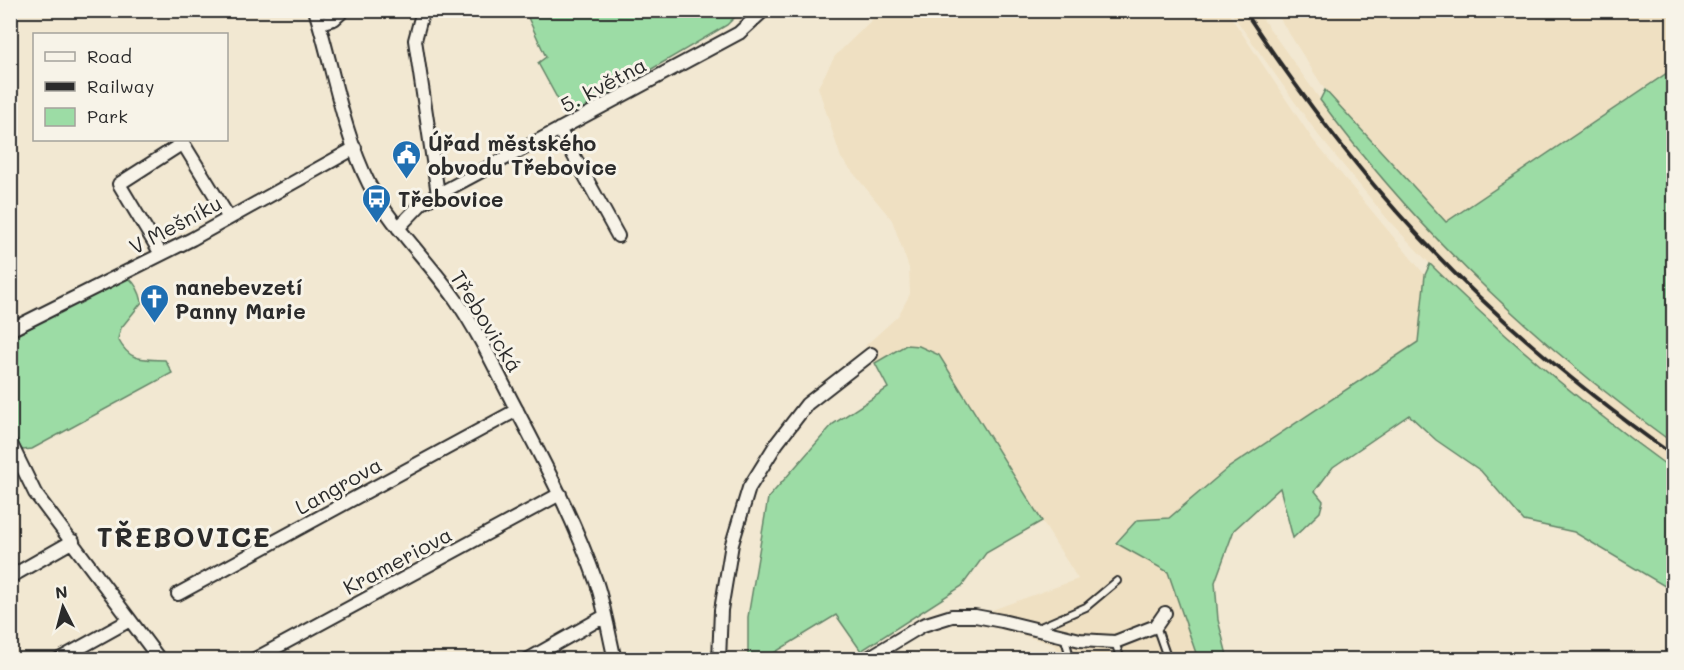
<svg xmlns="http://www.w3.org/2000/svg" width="1684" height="670" font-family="Mali,sans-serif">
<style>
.built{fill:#efe0c2}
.green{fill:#9cdca5;stroke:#648468;stroke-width:1.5}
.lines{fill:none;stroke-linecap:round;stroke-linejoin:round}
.service-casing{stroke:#2b2b2b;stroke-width:10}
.minor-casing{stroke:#2b2b2b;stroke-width:16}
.service{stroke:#f7f3e8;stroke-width:6}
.minor{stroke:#f7f3e8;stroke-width:12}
.rail{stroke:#2b2b2b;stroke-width:4}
.labels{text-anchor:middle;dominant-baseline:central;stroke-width:6;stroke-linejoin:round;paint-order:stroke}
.street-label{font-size:21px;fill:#2b2b2b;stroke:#f7f3e8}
.poi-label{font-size:21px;font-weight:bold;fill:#2b2b2b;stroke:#f7f3e8;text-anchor:start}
.district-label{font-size:27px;font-weight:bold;letter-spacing:1.5px;fill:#2b2b2b;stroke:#f7f3e8}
</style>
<rect width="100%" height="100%" fill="#f2e8d2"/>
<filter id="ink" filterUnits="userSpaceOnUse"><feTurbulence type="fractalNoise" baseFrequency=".0167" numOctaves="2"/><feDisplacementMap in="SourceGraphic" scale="12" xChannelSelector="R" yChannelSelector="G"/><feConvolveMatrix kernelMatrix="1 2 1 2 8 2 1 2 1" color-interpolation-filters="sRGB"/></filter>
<g filter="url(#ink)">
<path class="built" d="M881,11H1227L1313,140L1425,275L1418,342L1228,468L1169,519L1137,520L1115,542L1168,572L1198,659H1059L1055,645L990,626L992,610L1078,579L939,356L906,345L875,363L866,345L898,316L910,294L909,268L892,220L841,158L818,87L835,56Z
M1230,11H1257L1337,123L1407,207L1487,290L1531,330L1574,366L1673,443V470L1560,383L1516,346L1430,264L1390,222L1319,136Z
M1275,11H1673V68L1446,223L1325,90Z"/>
<path class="green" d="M525,11H741L727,25L568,118L538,63L546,57Z
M1673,69V443C1540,347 1418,233 1320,100L1325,90L1446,222Z
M1430,264C1506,339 1587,408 1673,470V591L1574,532L1524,521L1481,471L1436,440L1409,415L1333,467L1315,491L1323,501L1320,512L1293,538L1280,488L1234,530L1215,582L1218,620L1228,659H1198L1168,572L1116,543L1137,520L1169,518L1228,468L1418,342L1425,275Z
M124,277H128C136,284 140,292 142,302L121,328L118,339C130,362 142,359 165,360L172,373L32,449L23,450L19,447L11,428V338Z
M906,345L919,346L939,355L1042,521L986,553L962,586L861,651L836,615L764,659H748V617L768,498L833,424L888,388L875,363Z"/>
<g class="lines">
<defs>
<path id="service" d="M1156,626L1168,660
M1038,628L1086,607L1117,581
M1064,636L1071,660
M1115,642L1121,660"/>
<path id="minor" d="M315,10C333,67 342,130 369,184C392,227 428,260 456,300C478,332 495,368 513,403C544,462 575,521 597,584C605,609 609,635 615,660
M423,10L415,40L438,194
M319,23L334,19L344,10
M559,129L618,236
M181,140L229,218
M398,228L422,203L739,33L764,10
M161,254L119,184L183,143
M10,330L192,239L355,148
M10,442L35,493L160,660
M10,577L73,541
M178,594L517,410
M58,660L130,620
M253,660L560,494
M527,660L605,616
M719,660L721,610L732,544L749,488L777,443L807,404L871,354
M865,660L923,625L952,616H975L1002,621L1080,640L1115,642L1156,626L1165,613"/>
</defs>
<use href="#service" class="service-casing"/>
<use href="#minor" class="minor-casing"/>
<use href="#service" class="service"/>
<use href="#minor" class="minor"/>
<path class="rail" d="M1244,10C1291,81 1341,149 1398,213C1479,305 1574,385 1674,456"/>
</g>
</g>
<defs>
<symbol id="civic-pin" viewBox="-11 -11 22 30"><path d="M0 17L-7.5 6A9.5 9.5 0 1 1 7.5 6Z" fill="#1f6fb2" stroke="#f7f3e8"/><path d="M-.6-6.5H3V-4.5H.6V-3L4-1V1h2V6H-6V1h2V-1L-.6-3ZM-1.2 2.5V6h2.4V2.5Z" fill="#fff"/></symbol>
<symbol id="bus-pin" viewBox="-11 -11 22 30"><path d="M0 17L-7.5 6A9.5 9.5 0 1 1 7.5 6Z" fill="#1f6fb2" stroke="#f7f3e8"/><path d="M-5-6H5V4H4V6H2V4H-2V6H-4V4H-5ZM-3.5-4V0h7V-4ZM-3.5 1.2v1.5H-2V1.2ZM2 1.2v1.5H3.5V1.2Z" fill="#fff"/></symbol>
<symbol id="church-pin" viewBox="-11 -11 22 30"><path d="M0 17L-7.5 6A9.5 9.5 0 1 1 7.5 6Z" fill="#1f6fb2" stroke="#f7f3e8"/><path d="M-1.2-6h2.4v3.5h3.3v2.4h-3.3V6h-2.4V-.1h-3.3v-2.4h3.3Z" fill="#fff"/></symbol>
</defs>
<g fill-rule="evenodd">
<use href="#civic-pin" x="390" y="138" width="33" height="45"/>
<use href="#bus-pin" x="360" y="182" width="33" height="45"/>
<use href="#church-pin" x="138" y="282" width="33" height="45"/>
</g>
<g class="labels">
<g class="street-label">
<text transform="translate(603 84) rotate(-28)">5. května</text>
<text transform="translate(175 224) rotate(-28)">V Mešníku</text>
<text transform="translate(487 321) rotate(58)">Třebovická</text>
<text transform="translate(338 485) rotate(-29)">Langrova</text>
<text transform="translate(397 560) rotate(-28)">Krameriova</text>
</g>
<g class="poi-label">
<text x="428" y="142">Úřad městského<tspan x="428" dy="24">obvodu Třebovice</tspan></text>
<text x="398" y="198">Třebovice</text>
<text x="175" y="286">nanebevzetí<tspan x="175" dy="24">Panny Marie</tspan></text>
</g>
<g class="district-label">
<text x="184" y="536">TŘEBOVICE</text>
</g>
</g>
<rect width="1684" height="670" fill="none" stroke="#f7f3e8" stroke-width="36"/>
<rect x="18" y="18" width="1648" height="634" fill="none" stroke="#2b2b2b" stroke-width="2" filter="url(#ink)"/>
<rect x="33" y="33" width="195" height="108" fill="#f7f3e8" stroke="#a5a39c" stroke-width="1.5"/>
<rect x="45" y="52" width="30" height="9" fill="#f7f3e8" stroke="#a5a39c" stroke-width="1.5"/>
<text x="87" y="63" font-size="18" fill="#2b2b2b">Road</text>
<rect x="45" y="82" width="30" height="9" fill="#2b2b2b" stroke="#a5a39c" stroke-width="1.5"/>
<text x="87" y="93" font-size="18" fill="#2b2b2b">Railway</text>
<rect x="45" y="108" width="30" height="18" fill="#9cdca5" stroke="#a5a39c" stroke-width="1.5"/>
<text x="87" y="123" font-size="18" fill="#2b2b2b">Park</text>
<g transform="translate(63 607) rotate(354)" stroke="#f7f3e8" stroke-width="4.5" paint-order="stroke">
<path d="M0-4.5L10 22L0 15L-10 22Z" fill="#2b2b2b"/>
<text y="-9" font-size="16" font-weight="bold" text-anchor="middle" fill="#2b2b2b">N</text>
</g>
</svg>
